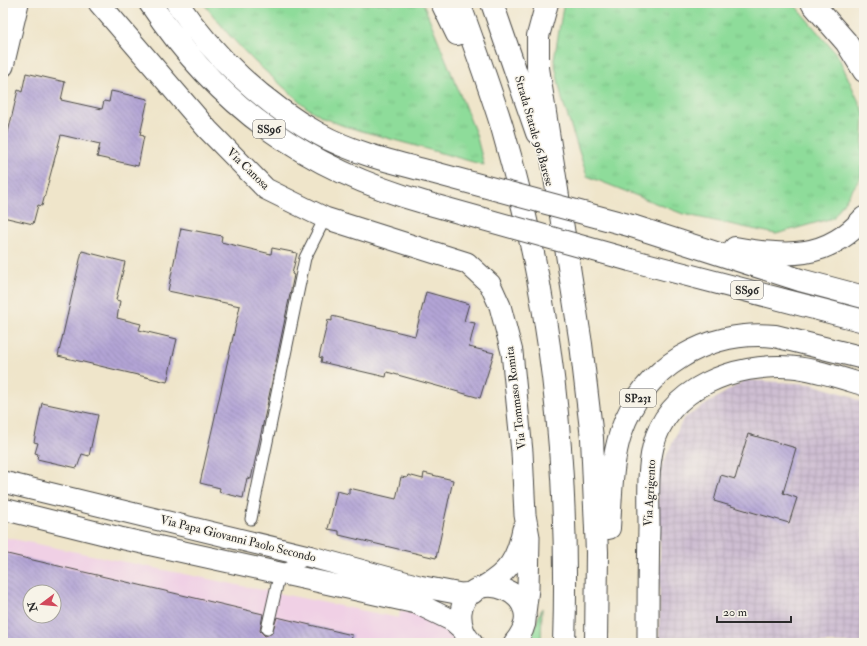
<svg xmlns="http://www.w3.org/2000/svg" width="867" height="646" font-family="'IM FELL Double Pica',serif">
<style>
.built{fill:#f0d0e5;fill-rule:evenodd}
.industrial{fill:url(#industrial-grid)}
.grass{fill:url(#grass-tufts);stroke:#5c8462}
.building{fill:url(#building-back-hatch);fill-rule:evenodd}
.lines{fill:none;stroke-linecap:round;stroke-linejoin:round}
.service-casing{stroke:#484743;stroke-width:13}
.minor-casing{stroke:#484743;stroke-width:23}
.primary-casing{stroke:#484743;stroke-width:24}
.service{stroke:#fff;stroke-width:11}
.minor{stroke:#fff;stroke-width:21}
.primary{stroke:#fff;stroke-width:22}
.primary-bridge-casing{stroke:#484743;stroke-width:24;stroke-linecap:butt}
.primary-bridge{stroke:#fff;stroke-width:22}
.labels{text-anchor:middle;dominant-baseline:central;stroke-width:3;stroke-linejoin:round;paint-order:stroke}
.shield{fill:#f7f3e8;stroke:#686764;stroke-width:1}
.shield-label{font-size:11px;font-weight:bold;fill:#2b2b2b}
.street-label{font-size:12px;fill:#2b2b2b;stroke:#f7f3e8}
</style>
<defs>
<pattern id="industrial-grid" width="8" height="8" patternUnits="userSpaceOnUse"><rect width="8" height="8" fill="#cebed2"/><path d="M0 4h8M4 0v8" fill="none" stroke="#b1a3b4"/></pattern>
<pattern id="grass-tufts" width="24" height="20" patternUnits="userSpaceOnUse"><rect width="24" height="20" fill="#8edc9a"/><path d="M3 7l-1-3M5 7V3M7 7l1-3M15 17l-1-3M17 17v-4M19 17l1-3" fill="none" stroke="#7bbd85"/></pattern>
<pattern id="building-back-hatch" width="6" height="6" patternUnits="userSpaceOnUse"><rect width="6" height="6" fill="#b3a4d6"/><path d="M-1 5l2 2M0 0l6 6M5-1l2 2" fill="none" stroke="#9286ae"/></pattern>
</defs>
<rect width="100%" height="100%" fill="#f7f3e8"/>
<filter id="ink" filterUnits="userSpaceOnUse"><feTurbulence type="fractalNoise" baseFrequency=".025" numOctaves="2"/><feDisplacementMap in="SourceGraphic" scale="8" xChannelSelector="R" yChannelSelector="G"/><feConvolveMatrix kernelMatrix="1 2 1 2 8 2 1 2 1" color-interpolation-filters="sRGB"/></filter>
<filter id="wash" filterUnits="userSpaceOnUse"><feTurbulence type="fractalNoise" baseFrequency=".012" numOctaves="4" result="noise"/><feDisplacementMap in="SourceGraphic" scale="16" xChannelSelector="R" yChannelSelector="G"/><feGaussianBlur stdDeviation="0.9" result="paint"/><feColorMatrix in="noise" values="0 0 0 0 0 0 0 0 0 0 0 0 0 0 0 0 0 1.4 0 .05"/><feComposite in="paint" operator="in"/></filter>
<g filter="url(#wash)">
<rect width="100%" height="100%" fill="#efe5ca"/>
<path class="built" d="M3,537L399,618L400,610L434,618L456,637L459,643H3ZM30,592H54V616H30Z"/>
<path class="industrial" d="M745,380L811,384L848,395L864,404V643H659L660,548L656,479L683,419Z"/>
<path class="grass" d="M203,3H423L476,134L484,165L344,126L323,118L306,107L254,61L230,36Z
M566,3H793L838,56L864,113L861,177L833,218L776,234L683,214L587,176L562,99L554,60L563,7Z
M542,608L541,643H526L534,629Z"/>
<g id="blocks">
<path class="building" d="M26,73L65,82L61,100L102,109L104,101L109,102L111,91L148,99L140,135L144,136L138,166L97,157L100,144L61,135L42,206L38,205L33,224L3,217V154L18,90L22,92Z
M181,228L222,236L221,242L271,254L272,248L297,253L292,274L294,275L267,406L251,479L247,478L243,498L219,492L220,488L200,483L240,306L168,291Z
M82,251L125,262L116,300L120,301L117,318L141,324L139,330L177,339L167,382L58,356Z
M426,292L469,304L464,321L475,323L469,347L494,353L480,398L387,372L386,377L321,362L322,358L319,357L328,320L332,321V316L415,336Z
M42,403L98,415L89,456L82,454L77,468L37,459L38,454L35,453L38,443L34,442Z
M748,434L796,448L783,493L797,498L789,523L714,501L721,475L735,479Z
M424,473L453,480L436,558L339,535V531L328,529L337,491L349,494V488L396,499L401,477L407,478L408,475L423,479Z
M3,553L263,614L260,631L265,636L272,633L277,617L352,635L351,643H3ZM30,592H54V616H30Z"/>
</g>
</g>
<g filter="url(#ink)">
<use href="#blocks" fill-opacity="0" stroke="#484743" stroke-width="1"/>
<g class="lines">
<defs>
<path id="service" d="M251,519L305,258L325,218
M267,629L280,572L309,558"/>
<path id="minor" d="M99,3L208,130L266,189L325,218L467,263L490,284L500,306L512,352L522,452L525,515L529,537L528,589L525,613
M3,66L18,3
M3,482L312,557L419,586L461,594L473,593
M3,509L120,538L416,603L453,621L462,629
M483,587C509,572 517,559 523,529
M472,643C464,635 460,624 461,612C468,561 556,594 514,643
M648,643C648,605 648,566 649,528C649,501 647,473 653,447C667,387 736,363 791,367C815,369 841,378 864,385"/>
<path id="primary" d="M150,3C219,107 306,169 426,203
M177,3C212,55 264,104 319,134C353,153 393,162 431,172
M442,3L457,34
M459,3C474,44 489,85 502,127C551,295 570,468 564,643
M492,3L537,133
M547,3L538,36V68L581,344L592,438L597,552L596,643
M812,3L846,42L864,71
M632,226L800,280L864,297
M735,248C785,257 827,260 864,218
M630,260L864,321
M609,528C611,497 611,462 621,432C643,367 708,329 775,336L864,358"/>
</defs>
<use href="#service" class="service-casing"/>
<use href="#minor" class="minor-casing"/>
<use href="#primary" class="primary-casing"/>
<use href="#service" class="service"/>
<use href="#minor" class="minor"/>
<use href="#primary" class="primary"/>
<defs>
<path id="primary-bridge" d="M431,172L632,226
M426,203L630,260"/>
</defs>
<use href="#primary-bridge" class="primary-bridge-casing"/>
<use href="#primary-bridge" class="primary-bridge"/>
</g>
</g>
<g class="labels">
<g class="shield">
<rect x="253" y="120" width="32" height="18" rx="3"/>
<rect x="731" y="281" width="32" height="18" rx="3"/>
<rect x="620" y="389" width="36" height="18" rx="3"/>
</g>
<g class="shield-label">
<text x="269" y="129">SS96</text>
<text x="747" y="290">SS96</text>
<text x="638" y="398">SP231</text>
</g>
<g class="street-label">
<text transform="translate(534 131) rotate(74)">Strada Statale 96 Barese</text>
<text transform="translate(248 169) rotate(44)">Via Canosa</text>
<text transform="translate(516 398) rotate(-97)">Via Tommaso Romita</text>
<text transform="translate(650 493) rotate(-87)">Via Agrigento</text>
<text transform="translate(238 539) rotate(14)">Via Papa Giovanni Paolo Secondo</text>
</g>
</g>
<rect width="867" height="646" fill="none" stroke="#f7f3e8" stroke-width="16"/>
<g transform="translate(42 604) rotate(254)"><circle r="19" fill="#f7f3e8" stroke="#a5a39c"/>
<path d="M0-3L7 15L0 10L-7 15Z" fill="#d1495b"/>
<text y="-6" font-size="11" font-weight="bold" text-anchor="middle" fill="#2b2b2b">N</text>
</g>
<path d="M717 616v6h74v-6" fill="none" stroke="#2b2b2b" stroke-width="2"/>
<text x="723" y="616" font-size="12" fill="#2b2b2b" stroke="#f7f3e8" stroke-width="3" paint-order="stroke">20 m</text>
</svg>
